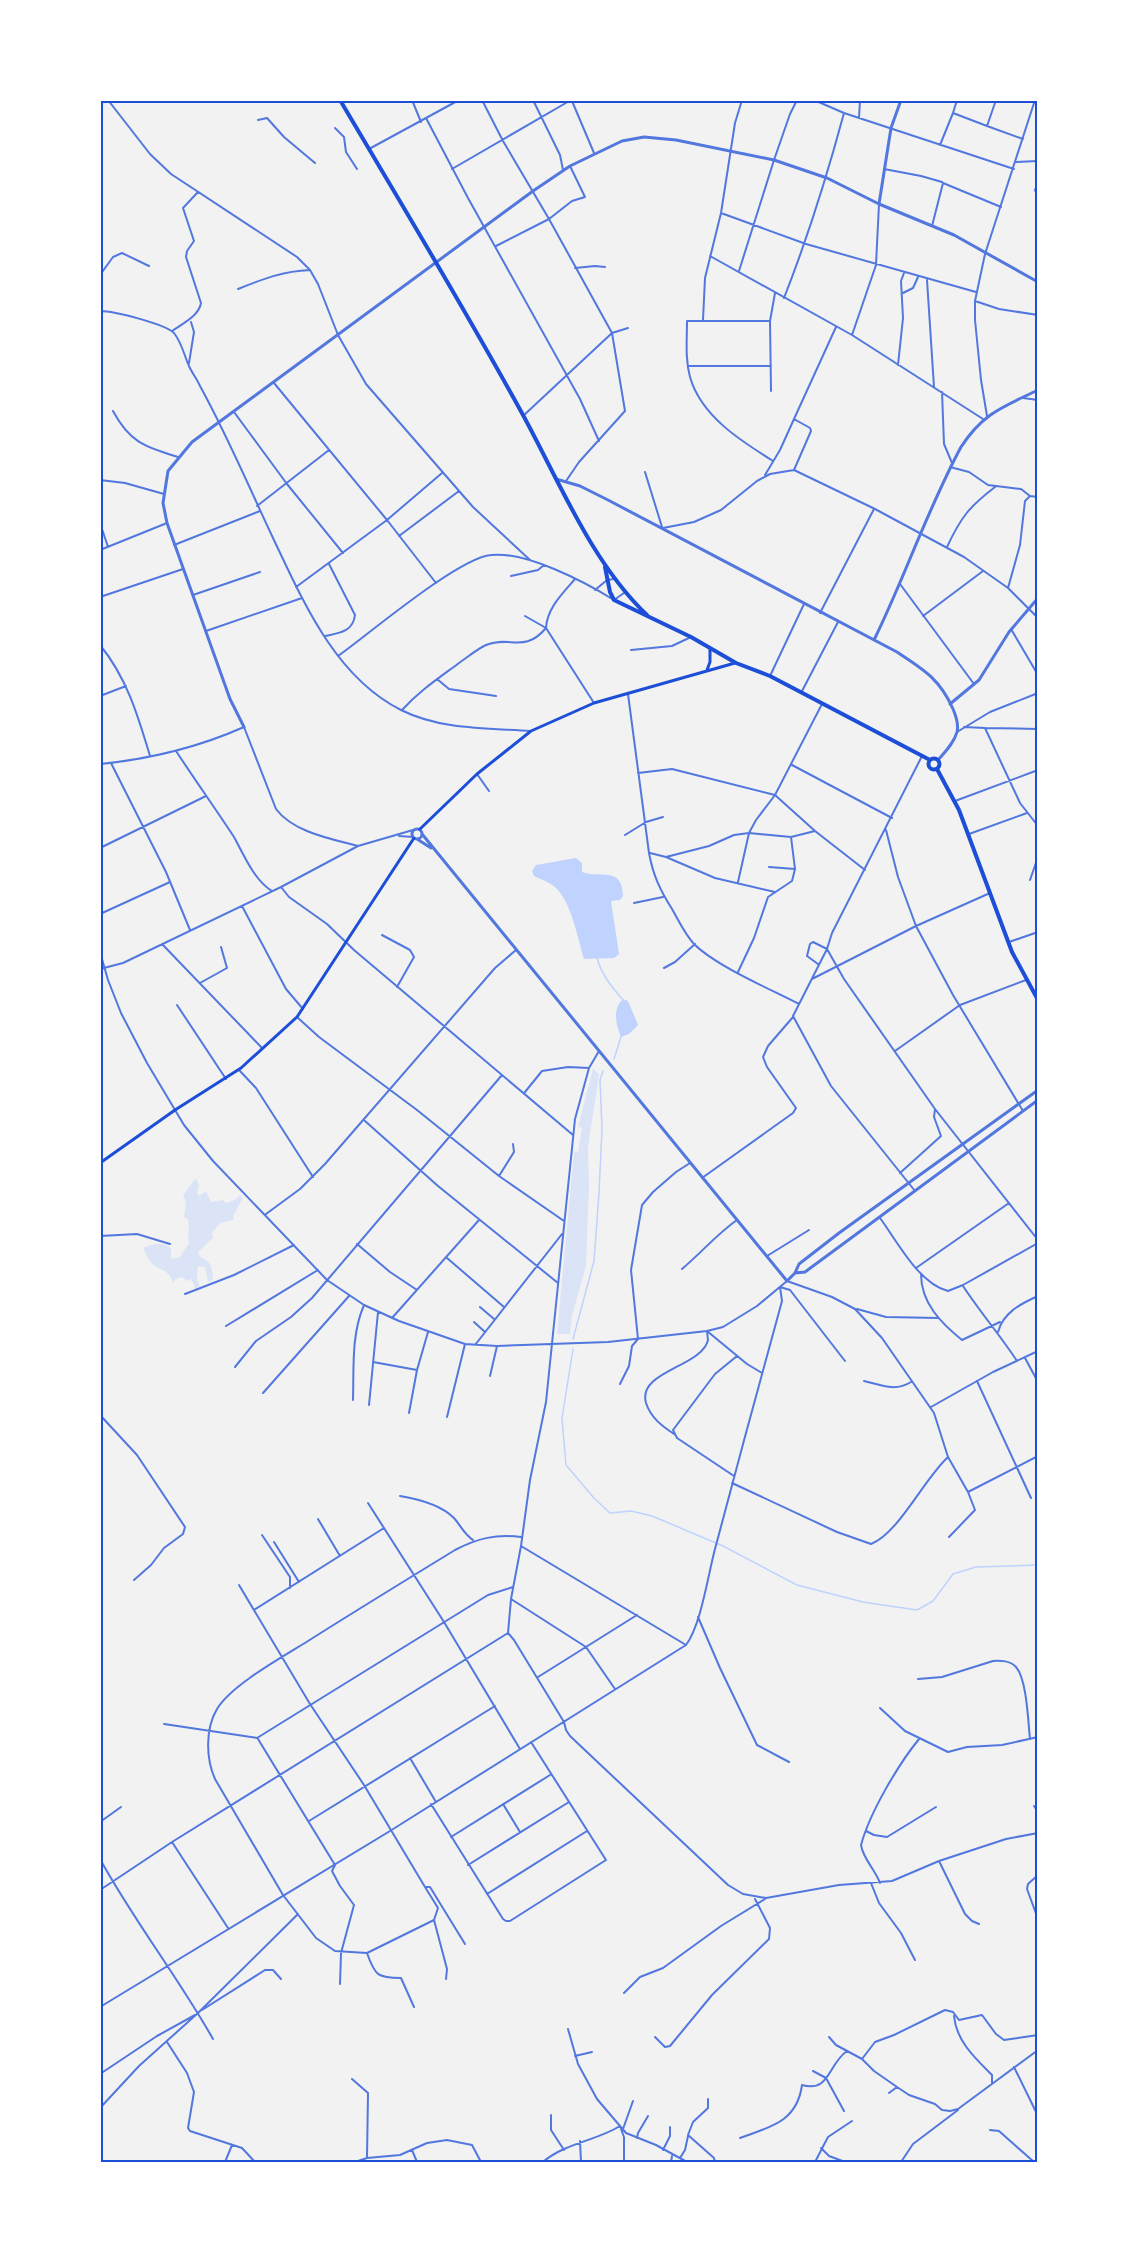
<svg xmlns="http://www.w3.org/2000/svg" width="1138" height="2263" font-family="'Archivo Narrow',sans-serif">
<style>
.green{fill:#dbe4f7}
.water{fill:#bfd3fe}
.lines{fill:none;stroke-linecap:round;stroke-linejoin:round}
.stream{stroke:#bfd3fe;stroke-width:1.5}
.minor{stroke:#5277de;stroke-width:2}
.tertiary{stroke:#5277de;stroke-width:3}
.secondary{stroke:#1d4ed8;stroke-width:3}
.trunk{stroke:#1d4ed8;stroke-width:4}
.neatline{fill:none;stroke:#1d4ed8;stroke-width:2}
</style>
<rect width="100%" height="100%" fill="#f2f2f2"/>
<path class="green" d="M593,1068L599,1075L588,1147L589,1187L586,1266L572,1316L570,1334H557L574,1151L578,1152L582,1128L578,1127Z
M196,1178L199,1186L197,1192L199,1196L206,1191L211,1202L223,1200L226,1203L235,1200L240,1195L243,1198L233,1216L234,1220L220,1223L212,1233L213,1238L198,1252L200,1257C212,1262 212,1267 213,1280L208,1282L205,1267L198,1266L197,1280L200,1286L196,1289L191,1279L187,1281L182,1277L176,1279L173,1283C170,1272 164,1271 155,1266C149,1262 146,1254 143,1248C153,1244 161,1241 171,1248V1259L180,1257L189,1243C187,1234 190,1228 188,1219L184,1217L186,1201L183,1195Z"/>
<path class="water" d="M576,858L582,863V872C600,879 622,865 623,896L620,900L611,901L619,954L614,958L584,959C578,939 571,901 555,887C549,882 540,879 534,876L532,871L536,865Z
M623,999L628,1001L638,1025L629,1034L621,1037C616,1024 612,1010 623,999Z"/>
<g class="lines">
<path class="stream" d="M597,957C600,973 613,989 624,1001
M614,1059L621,1037
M573,1339L594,1261L599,1193L602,1129L600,1080L603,1071
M573,1349L562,1418L566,1465L594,1498L610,1513L631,1511L652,1516L723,1546L797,1585L863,1602L917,1610L933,1601L953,1574L976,1567L1038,1565"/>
<path class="minor" d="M108,100L150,154L171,174L297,257L310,270L318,284L338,335L366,384L473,507L530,560
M412,100L421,122
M482,100L503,141L549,219L612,333L625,411L579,462L566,481
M533,100L560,155L563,170
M814,100L844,113L1014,169
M996,100L987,126L1023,139
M572,101L594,153
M953,113L957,100
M426,118L459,100
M859,118L860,100
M258,120L267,118L284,137L315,163
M335,128L344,137L346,152L357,169
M940,145L953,113L987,126
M369,149L426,118L468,198L580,399L599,441
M1016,162L1038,161
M452,169L571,100
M884,169L921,176L942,182
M1038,184L1035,190L1038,197
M721,213L806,244L976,292
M932,226L943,183L1001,207
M496,246L549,219L572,201L585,197L570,166
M710,256L852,335L983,419
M575,268L595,266L605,267
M739,271L774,160L790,114L797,100
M100,275L113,257L122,253L149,266
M927,280L934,387
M238,289C263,279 283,271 310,270
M903,293L913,288L918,277
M784,298C808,237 827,176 844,113
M975,301L999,309L1038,315
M100,311C114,311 165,324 174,333C182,343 184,355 189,366C192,373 197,379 200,386C227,435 249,487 273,538C303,601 335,677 401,710C441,730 487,728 531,731
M703,320L705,278L721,213L735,123L742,100
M770,321L771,391
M172,331C182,324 199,316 201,303L186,257L187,251L194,241L183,208L198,192
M852,335L876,265L879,204
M189,363L194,332L191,322
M898,365L903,318L901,281L904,273
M688,366H771
M274,383L387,520L436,583
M942,392L944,444L952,463
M1023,398L1038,400
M113,411C130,443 146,447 178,457
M234,412L287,484L343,553
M523,416L612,333L628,328
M987,416L981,380L975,320V301L985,254L1035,100
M773,461C741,441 701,416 690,377C685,359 687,340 687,321H770L775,293
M950,467L969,472L988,485L1021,489L1030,496
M794,470L811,431L810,428L794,419L836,327
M645,472L662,527
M765,475L780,450L794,419
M100,480L125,483L164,494
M257,506L329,450
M100,523L108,547
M663,528L694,522L721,510L757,481L770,474L794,470L875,509L964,557L1008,588L1038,618
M399,536L459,491
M174,545L260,511
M947,547C961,517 969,507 995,487
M100,550L167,523
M511,576L538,570L544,565
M575,579C563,593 547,608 546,628L594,703
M900,584L974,684
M296,587L387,520L442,473
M1008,588L1020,545L1025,501L1030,496L1038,497
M595,590L607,580L614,579
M193,595L260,572
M100,597L183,569
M820,613L874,509
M923,616L983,571
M1011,629L1038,675
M206,631L302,598
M325,636C339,633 353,632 355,615L329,564
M100,645C127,678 138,716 150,756
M631,650L672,646L691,637
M338,656C369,634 458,558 491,555C526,551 585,582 614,600L624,593
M770,676L804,604
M437,679L449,689L496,696
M801,693L838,622
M628,694L649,853C653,875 660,890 672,909C679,921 684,933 694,944C716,966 770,989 799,1004
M100,696L126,686
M402,710C419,691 439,678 459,663C468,657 477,649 486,645C510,635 524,654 546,628L525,616
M964,727L985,728L1020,803L1038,826
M985,728L1038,729
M957,732L990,712L1038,693
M176,751C195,780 215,808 234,837C244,855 254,880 272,891
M111,763L166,872L190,930
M100,764C150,759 199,747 244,727L276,809C293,832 331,839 358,846
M792,765L892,818
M638,773L672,769L775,795L815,831L865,870
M477,774L489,791
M955,801L1038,770
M886,830L898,877L916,926L953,995L1023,1111
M969,834L1027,813
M625,835L646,822L663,817
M399,836L413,837
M100,848L206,796
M650,853L666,857L715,878L775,892
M666,857L709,846L734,835L749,833L791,837L815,831
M769,867L795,869
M1030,880L1038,857
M738,882L749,833L756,820L775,795L822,704
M281,887L289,897L327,924L354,950L573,1135
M634,903L663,897
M242,906L286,989L303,1009
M100,914L170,882
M382,935L410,950L414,957L397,987
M1009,942L1038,932
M162,944L262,1048
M100,952L108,980L121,1013L147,1063L184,1125L213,1161L327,1280L364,1305L399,1321L465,1344L497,1346L608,1342L707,1331L723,1327L757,1306L787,1281L832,1297L855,1309L882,1338L934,1413L948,1457L968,1492L975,1510L949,1537
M818,964L807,956L810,944L813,942L827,949L844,979L935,1109L1038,1240
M664,968L675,962L695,944
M100,969L123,963L281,887L358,846L413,830
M738,972L754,938L768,897L792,881L795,869L791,837
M812,979L916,926L990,893
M200,983L227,968L221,947
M177,1005L226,1079
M297,1017L319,1037L417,1110L499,1176L564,1221
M599,1051L589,1068L575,1119L546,1402L530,1480L521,1546L511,1599L508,1633L514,1640L564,1722L566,1730L570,1736L728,1885L743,1894L766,1898L839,1885L892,1881L939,1861
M895,1051L960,1005L1026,980
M239,1070L256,1088L313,1177
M525,1092L542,1071L568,1067L589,1068
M365,1121L438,1186L558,1283
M900,1173L941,1136L934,1117L935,1109
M499,1176L514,1152L513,1144
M702,1178L793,1113L796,1108L767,1067L763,1057L768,1046L793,1017
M915,1191L831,1086L793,1016L827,949L832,933L922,756
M266,1214L300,1189L325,1164L495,968L516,950
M880,1218C897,1241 919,1284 948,1291L963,1285L1038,1243
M100,1236L137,1234L170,1244
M357,1244L390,1272L417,1290
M767,1256L809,1230
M447,1258L504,1307
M916,1268L1009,1203
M682,1269C701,1253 717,1234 737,1220
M921,1274C921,1303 941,1323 962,1340L1000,1322
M963,1286C980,1312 1000,1335 1017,1361
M780,1287L790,1290L845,1361
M185,1294L234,1275L294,1245
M480,1307L494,1319
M857,1309L886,1317L938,1318
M392,1318L479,1220
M474,1322L485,1332
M226,1326L318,1270
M707,1331L747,1364L762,1373
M998,1332C1003,1313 1020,1304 1038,1296
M475,1345L562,1234
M1025,1358L1038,1382
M373,1362L417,1370
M235,1367L256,1341L291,1317L312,1298L502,1075
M490,1376L497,1346
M864,1381C881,1385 895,1392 911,1382
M977,1381L1031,1498
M620,1384L629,1366L632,1346L638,1339L631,1270L642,1205L653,1192L676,1172L690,1163
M263,1393L349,1296
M353,1400C354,1368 351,1335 364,1305
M369,1405L378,1312
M931,1407L993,1372L1038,1351
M409,1413L417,1370L428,1332
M100,1415L137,1455L185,1527L183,1534L164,1548L151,1565L134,1580
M447,1417L465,1344
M674,1434C662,1426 651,1418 646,1403C637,1371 702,1367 708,1340C708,1340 707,1332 707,1331
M734,1476L677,1438L673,1430L715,1374L737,1356
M732,1483L837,1532L871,1544C898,1534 924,1479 948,1457
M968,1492L1038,1456
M400,1496C418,1499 440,1504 454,1518C461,1526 464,1534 473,1540
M368,1503L444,1622L520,1749
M318,1519L340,1556
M262,1535L290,1577V1588
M274,1542L299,1582
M521,1546L686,1645
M239,1585L310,1704L364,1785L425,1887H430L465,1944
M511,1599L586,1647L615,1689
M254,1610L384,1528
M698,1617L720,1668L757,1745L789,1762
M538,1677L637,1615
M918,1679L942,1677L993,1661C1000,1660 1011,1661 1016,1667C1027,1680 1028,1721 1030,1739
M880,1708L905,1731L948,1752L967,1747L1002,1745L1038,1737
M164,1724L257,1738L488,1595L513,1587
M258,1739L335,1865L332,1871L340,1886L354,1905L341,1953L340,1984
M410,1758L436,1802
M431,1804L503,1919L506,1921H510L606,1860L531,1742
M503,1804L520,1832
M1034,1806L1038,1812
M309,1821L495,1706
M100,1822L121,1807
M866,1831L874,1835L887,1837L936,1807
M451,1837L550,1775
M172,1842L228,1928
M100,1859C134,1921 178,1977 213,2039
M468,1865L569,1802
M1038,1875L1028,1884L1027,1889L1038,1919
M871,1883L879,1903L901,1933L915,1960
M880,1883C875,1869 863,1859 861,1845C870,1812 898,1765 919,1739
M425,1887L438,1908L434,1920L367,1953L335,1951L316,1938L283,1895L215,1779C206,1759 205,1729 217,1709C231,1685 284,1656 308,1641C357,1610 406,1580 455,1550C478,1538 496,1534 521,1537
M100,1890L172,1842L508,1633
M487,1894L587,1831
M434,1920L447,1969L446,1979
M979,1924L972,1921L965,1914L939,1861L1006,1839L1038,1833
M367,1953C375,1976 378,1978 401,1978L414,2007
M624,1993L640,1977L663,1968L721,1926L765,1899
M100,2007L390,1831L686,1645C701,1625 708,1575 715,1549C737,1466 759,1384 782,1301L780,1287
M202,2010L265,1970H273L281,1979
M954,2016C956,2041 976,2059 992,2075V2084
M568,2029L578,2064L597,2099L620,2126L626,2133L656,2145L687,2162
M655,2037L665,2047L670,2046L712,1995L769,1939L770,1928L755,1899
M829,2037L836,2045L862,2059L874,2071L897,2087
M167,2042L187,2073L194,2092L188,2128L190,2131L242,2148L255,2162
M575,2056L592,2052
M862,2059L875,2042L894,2035L945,2010L953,2012L959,2020L982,2015L996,2034L1004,2040L1038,2035
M1014,2067L1038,2116
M813,2071L826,2078L844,2111
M100,2074L157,2036L195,2015
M352,2079L368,2093L367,2158
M889,2093L897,2087L909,2095L935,2104L942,2110L950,2111L958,2109L1038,2050
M708,2099V2108L693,2122L688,2135L714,2158L715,2162
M100,2108L139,2066L198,2013L298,1914
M551,2115V2130L564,2150
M621,2129L624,2137V2162
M990,2130L999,2131L1034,2162
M624,2131L623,2129L633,2101
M637,2138L638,2133L648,2116
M740,2138C770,2127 797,2122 802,2085C830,2093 828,2064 847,2051
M580,2141L581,2162
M821,2148L829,2156L845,2162
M412,2150L417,2162
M663,2150L670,2136V2127
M680,2158L685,2150L688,2136
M225,2162L232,2145
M355,2162L367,2158L400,2155L427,2143L447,2140L472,2145L481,2162
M543,2162C565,2143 596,2141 620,2126
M671,2162L672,2156
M815,2162L828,2137L852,2121
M857,2162L861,2161
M901,2162L913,2144L958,2110"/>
<path class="tertiary" d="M879,204L891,128L901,100
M556,479L580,486L608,500L897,652C923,669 940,679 953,709C956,716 959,724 957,732C954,743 945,752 938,760
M874,640C905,577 927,510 961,447C983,413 1003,407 1038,390
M950,704L979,680L1009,632L1038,598
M244,727L230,699L167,523L163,503L168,471L192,442L533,191L570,166L622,141L644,137L676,140L774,160L827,178L879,204L954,235L1038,282
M412 834a5 5 0 1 1 10 0a5 5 0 1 1-10 0Z
M422,834L787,1281L795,1273L799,1264L839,1233L1038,1090
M417,839L431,848
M795,1273L805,1272L1038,1100"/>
<path class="secondary" d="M707,670L710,662V649
M420,829L477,774L531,731L594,703L735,663
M100,1163L175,1110L241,1068L297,1017L414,838"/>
<path class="trunk" d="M340,100C402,205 465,309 523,415C559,481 592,563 647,615
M605,567L610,592L614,600L691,637L736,663L770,676L930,760
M928.5 764a5.5 5.5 0 1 1 11 0a5.5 5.5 0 1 1-11 0Z
M937,769L959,810L1012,952L1038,1000"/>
</g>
<rect width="1138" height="2263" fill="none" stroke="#ffffff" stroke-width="204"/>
<rect x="102" y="102" width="934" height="2059" class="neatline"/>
</svg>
